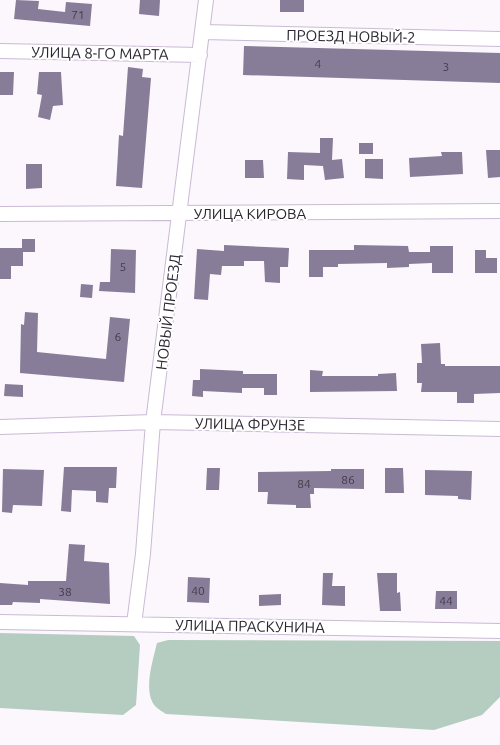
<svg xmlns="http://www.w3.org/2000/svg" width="500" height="745" font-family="Ubuntu,sans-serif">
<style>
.green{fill:#b5cdc1}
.building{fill:#877d98}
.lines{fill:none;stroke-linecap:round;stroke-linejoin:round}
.minor-casing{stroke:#cabad5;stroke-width:16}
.minor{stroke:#fff;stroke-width:14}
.labels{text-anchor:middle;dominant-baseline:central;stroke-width:4;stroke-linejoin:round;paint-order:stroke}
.number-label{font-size:12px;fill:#433c4b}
.street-label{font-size:15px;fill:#2c2631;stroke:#fff}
</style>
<rect width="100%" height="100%" fill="#fbf7fd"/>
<path class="green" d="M0,633L134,636L140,645L136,705L123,715L0,708Z
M168,640L500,641V697L482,715L434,730L166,714C163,712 158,709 156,707C142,693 153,660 157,643Z"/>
<path class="building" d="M16,0L39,1L38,9L65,12L66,2L92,4L90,26L14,19Z
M140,0H160L159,16L139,14Z
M280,0H304V12H280Z
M244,46L500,53V83L243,75Z
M128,67L143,69L142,77L151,78L142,188L116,186L119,135L123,136Z
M0,72H14L13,95H0Z
M39,72H61L63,105L53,106L50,120L38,117L42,95L37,94Z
M320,138H333L332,160L342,159L344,178L325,180L323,166L304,165V180L287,179L288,152L320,153Z
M359,143H373V154H359Z
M486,150H500V177L488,178Z
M441,152H462L463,174L410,177L409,158L442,156Z
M365,159H383V179L365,178Z
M245,160H263L264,178H245Z
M26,164H42V188L26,189Z
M22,239H35V252H23V266H11V279H0V248H22Z
M224,245L289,248L288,267H280V283L265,282L264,261H244V266H222L221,275L210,274L208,300L194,299L197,249L224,251Z
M354,245L408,246L409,252H430V246H453V273H432V263L409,264V267L387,268V263L338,264V267H323V277H309V250H354Z
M111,249L136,250L135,293L99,291L100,282H110Z
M475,250H486V258H497V273H475Z
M81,284L93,285L92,298L80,297Z
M25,312L38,313L37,352L106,359L110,317L130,319L124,382L20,373L21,324L24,325Z
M440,343L441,364H445V366H500V393L474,394V403H457V392H421L422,383H417V363H422L421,344Z
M200,369L243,371V374H277V395H264V388H242V393L203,391V397L192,396L193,380H200Z
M310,370L323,371L322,376H378V374L396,373L397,391L310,392Z
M5,384L23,385V397L4,396Z
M64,467H117L116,488H109L108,503L96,502V491L72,490L71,512L61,511Z
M207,468H220L219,490H206Z
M385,468H403L404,493H385Z
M3,469L44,470L42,506L13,505L12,513L2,512Z
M331,469H364V489L314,488V494H310L311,508H296V505L267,504L268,492H258V472L331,471Z
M425,470L472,471L471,500L458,499V496L425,495Z
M69,544L85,545L84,561L109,563L110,604L40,599V603L13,602L12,605H0V583L28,585V581H66Z
M323,573H333L332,586H345V606L322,605Z
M377,573H397V593L400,592L401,611H380Z
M188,577L210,578L209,603L187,602Z
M436,591H457V609H435Z
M281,594V605L259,606V595Z"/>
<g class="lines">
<defs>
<path id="minor" d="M203,32L500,39
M0,51L200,55
M0,214L500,211
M0,427L153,422L500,429
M0,622L500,631
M134,624L143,554L153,422L206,0"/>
</defs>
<use href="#minor" class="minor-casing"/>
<use href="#minor" class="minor"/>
</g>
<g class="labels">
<g class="number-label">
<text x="78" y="14">71</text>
<text x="318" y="63">4</text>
<text x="446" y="66">3</text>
<text x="123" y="266">5</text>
<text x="118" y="336">6</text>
<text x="348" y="479">86</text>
<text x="304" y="483">84</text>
<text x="198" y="590">40</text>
<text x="65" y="591">38</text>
<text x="446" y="600">44</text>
</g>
<g class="street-label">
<text transform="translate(351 36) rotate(1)">ПРОЕЗД НОВЫЙ-2</text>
<text transform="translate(100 53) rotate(1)">УЛИЦА 8-ГО МАРТА</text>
<text x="250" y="213">УЛИЦА КИРОВА</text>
<text transform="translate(168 312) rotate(-83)">НОВЫЙ ПРОЕЗД</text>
<text transform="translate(250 424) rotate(1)">УЛИЦА ФРУНЗЕ</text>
<text transform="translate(250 626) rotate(1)">УЛИЦА ПРАСКУНИНА</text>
</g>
</g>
</svg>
